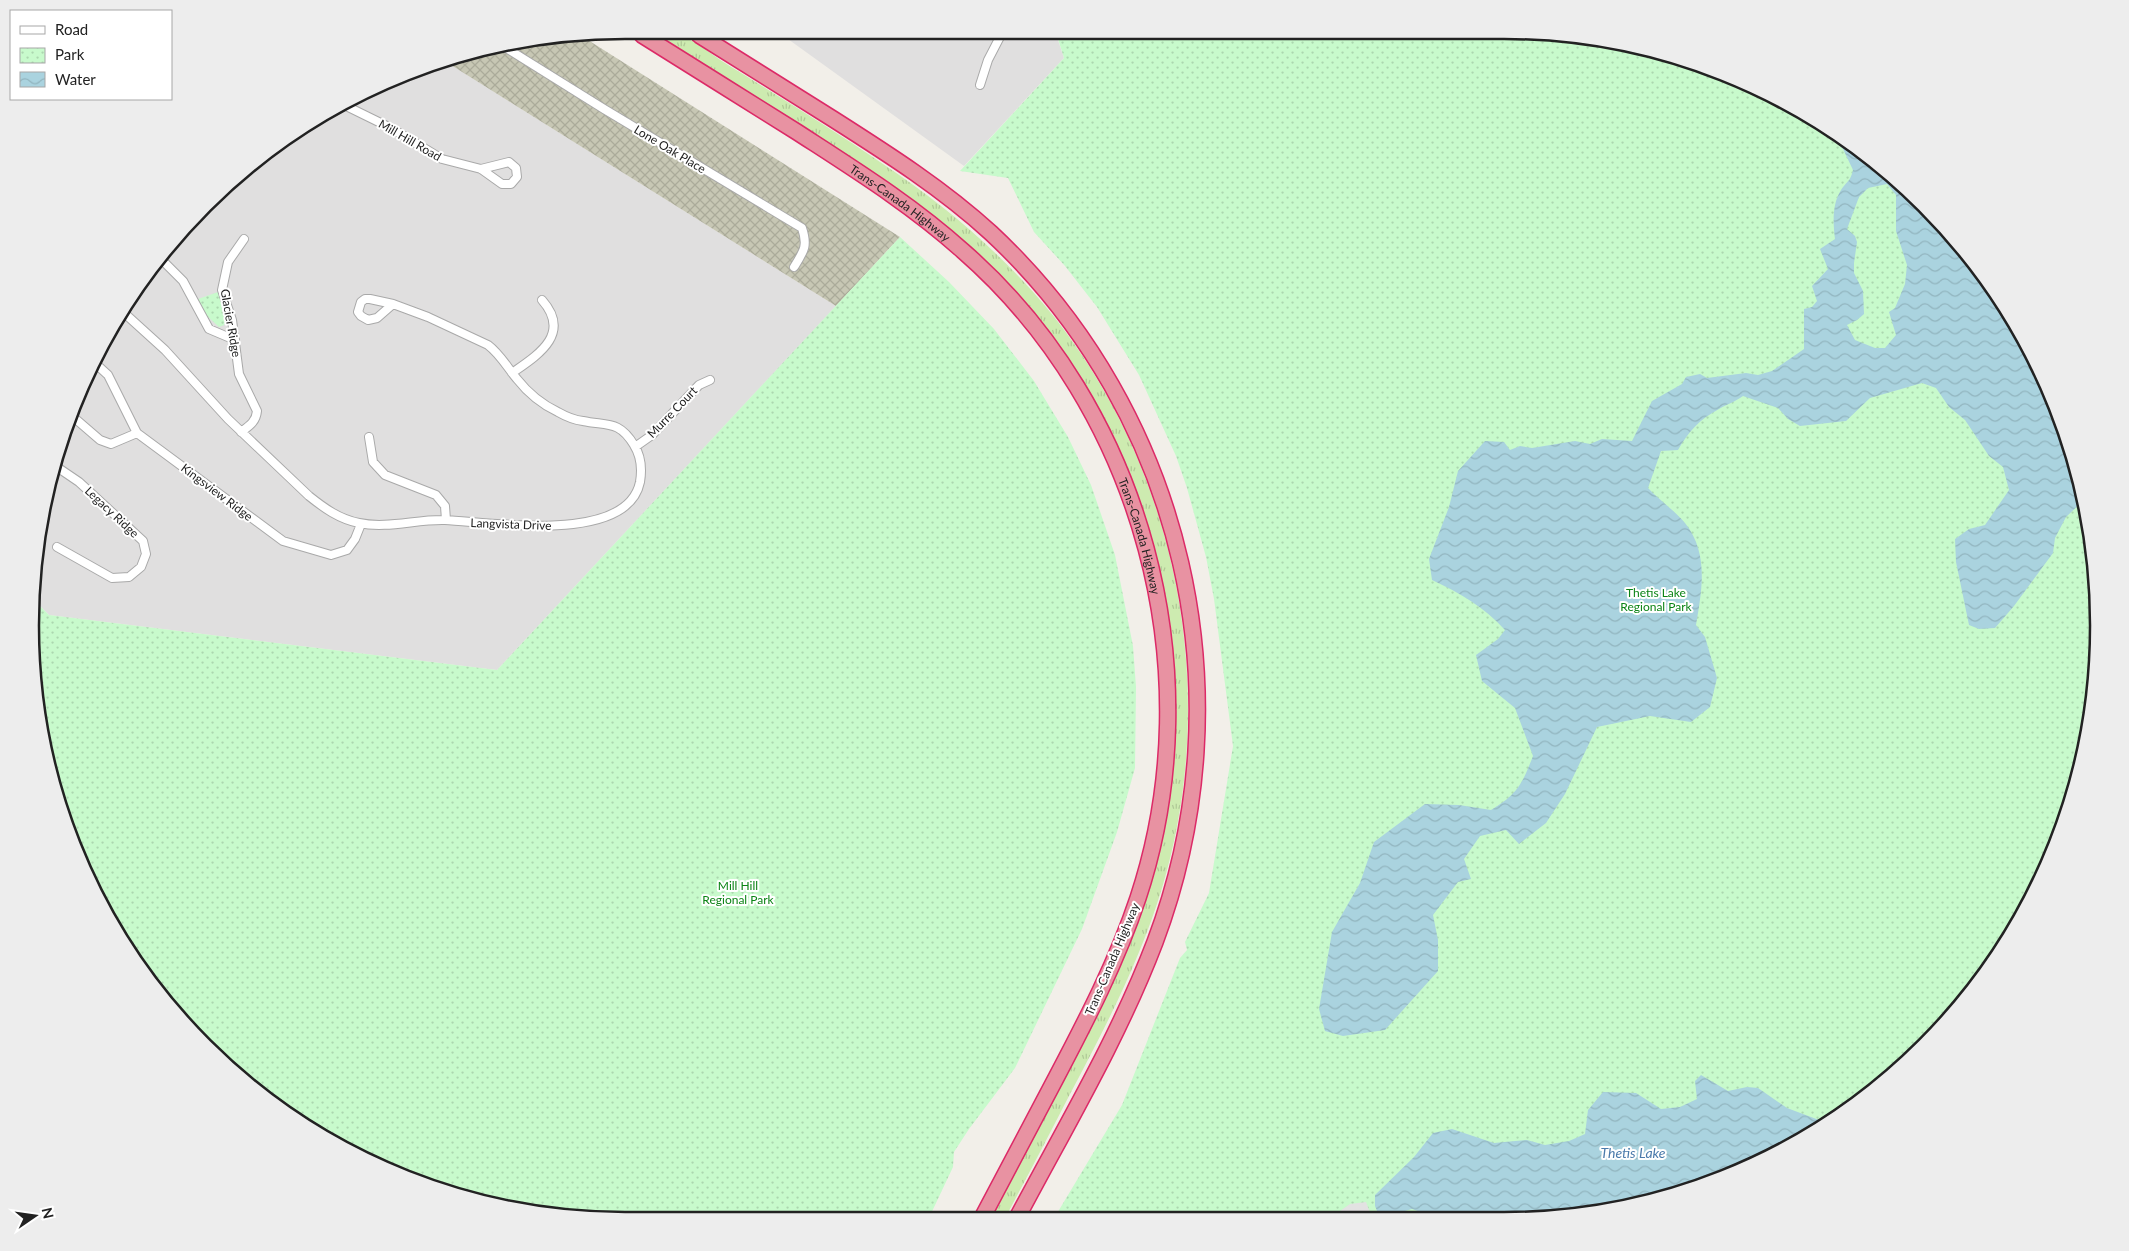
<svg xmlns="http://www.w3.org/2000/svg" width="2129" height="1251" font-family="Lato,sans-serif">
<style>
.residential{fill:#e0dfdf}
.construction{fill:url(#construction-cross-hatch)}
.grass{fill:url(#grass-tufts)}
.park{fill:url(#park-dots)}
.parking{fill:#e2e2e2}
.water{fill:url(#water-waves);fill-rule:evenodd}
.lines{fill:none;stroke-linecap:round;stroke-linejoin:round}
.street-casing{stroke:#a9a9a9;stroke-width:10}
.highway-casing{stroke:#dc2a67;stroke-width:18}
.street{stroke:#fff;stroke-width:8}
.highway{stroke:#e892a2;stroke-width:15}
.labels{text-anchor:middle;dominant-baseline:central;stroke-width:4;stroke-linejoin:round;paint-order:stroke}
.street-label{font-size:12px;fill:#222;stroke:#fff}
.park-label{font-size:12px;fill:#0c8416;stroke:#fff}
.water-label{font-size:14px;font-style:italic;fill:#4a7aab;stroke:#fff}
.rim{fill:none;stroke:#222;stroke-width:2.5}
</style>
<defs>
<pattern id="construction-cross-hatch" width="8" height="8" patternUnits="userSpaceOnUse" patternTransform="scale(1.25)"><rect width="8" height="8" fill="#c7c7b4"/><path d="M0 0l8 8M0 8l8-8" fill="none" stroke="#abab9a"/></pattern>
<pattern id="grass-tufts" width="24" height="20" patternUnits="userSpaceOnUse" patternTransform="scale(1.25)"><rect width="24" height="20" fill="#cdebb0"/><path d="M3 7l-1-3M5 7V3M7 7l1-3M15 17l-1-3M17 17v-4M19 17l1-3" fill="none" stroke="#b0c997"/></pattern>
<pattern id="park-dots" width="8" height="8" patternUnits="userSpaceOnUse" patternTransform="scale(1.25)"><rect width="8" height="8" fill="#c8facc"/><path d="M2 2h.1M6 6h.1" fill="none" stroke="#acd6af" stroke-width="1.8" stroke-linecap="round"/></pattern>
<pattern id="water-waves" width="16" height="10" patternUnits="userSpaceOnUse" patternTransform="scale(1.25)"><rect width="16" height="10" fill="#aad3df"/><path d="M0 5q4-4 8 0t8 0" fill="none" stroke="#92b5bf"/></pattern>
</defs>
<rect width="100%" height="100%" fill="#f2efe9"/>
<path class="residential" d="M1065,33L1057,37L1064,58L964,166L781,34Z
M443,60L836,306L497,670L49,615L32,598L35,547L62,434L131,294L204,205L263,153L362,92Z"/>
<path class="construction" d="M547,35H580L900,237L836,306L443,60Z"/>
<path class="grass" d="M656,35C662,35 671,33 678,35C691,37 715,57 728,65C780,97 832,129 883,164C939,201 989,243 1034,293C1175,452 1223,685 1162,888C1140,961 1105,1028 1069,1096C1048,1137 1026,1179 1004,1220H989C1035,1134 1083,1049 1120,960C1128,942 1137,924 1143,906C1227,666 1146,402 959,237C908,191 849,156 791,120C746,92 701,63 656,35Z"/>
<path class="park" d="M1543,31L1695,62L1835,131L1925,205L1999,295L2054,398L2088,510L2099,626L2087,742L2054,854L1998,957L1896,1073L1801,1141L1658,1201L1543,1220H1053L1122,1105L1180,958L1187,950L1185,942L1209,893L1233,746L1214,599L1206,557L1187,488L1176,456L1139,375L1097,307L1065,266L1034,232L1008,178L960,171L1064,58L1057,36L1065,33Z
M900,237L949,282L994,329L1034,381L1068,437L1091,485L1115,555L1133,646L1136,687L1135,768L1117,832L1082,929L1015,1068L969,1129L954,1152L953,1167L928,1220H586L434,1189L294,1120L205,1047L153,988L110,923L62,817L41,741L30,626L32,598L49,615L497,670Z
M218,292L226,319L224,325L219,327L206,315L198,299Z"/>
<path class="parking" d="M1366,1202L1373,1220H1332L1330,1218L1350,1204Z"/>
<path class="water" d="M1827,127L1835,131L1925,205L1999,295L2054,398L2085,499L2066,517L2055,538L2053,553L2014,606L1995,628L1979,629L1969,625L1956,562L1955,539L1969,529L1985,525L2009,490L2003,467L1989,456L1965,420L1949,407L1936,388L1922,383L1870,398L1846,421L1800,426L1788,419L1778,408L1743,396C1735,402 1727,404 1719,409C1700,419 1688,432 1678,450L1661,451L1648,488C1659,500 1674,510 1685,523C1709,553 1702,590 1696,625L1705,637L1717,678L1710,707L1691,722L1650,716L1597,727L1565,794L1546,823L1519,844L1506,830L1480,836L1464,859L1471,879L1458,882L1433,915L1438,940V971L1385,1030L1343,1036L1325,1031L1319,1009L1332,932L1360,883L1374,842L1425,804L1459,805L1491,810C1518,794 1522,784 1533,756L1515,708L1482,681L1476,655L1498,639L1505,630C1484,607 1460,593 1432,580L1429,559L1449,507L1458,471L1485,441L1504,442L1510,450L1520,446L1532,448L1575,441L1590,444L1602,439L1632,441L1652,401L1682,384L1686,377L1700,374L1707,378L1746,373L1758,375L1772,371L1804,349V309L1812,307L1817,301L1812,286L1828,269L1820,249L1835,239C1833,223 1832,204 1841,190C1848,180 1850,182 1853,170L1843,149L1828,133ZM1887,184L1896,195V231L1907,265L1905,284L1895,308L1889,312L1896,335L1885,348H1875L1855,340L1847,325L1857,320L1864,314L1863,291L1854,273V263L1857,242L1855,236L1847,229L1859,197L1868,188Z
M1701,1075L1728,1091L1747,1087L1758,1088L1787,1108L1827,1123L1801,1141L1658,1201L1543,1220H1444L1412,1209L1380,1218L1375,1206V1195L1414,1157L1433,1133L1452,1129L1494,1143L1527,1140L1545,1145L1569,1141L1585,1134L1588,1110L1603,1092L1636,1093L1661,1109L1680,1107L1697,1099L1695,1081Z"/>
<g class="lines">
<defs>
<path id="street" d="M920,34L923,35
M503,46L604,109L802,228C808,246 804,251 794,267
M980,85L988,60L1002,33
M342,104L391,128L442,159L481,169L502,184H511L517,177L516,168L509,162L481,169
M160,258L183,281L209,329L235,340
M365,299H370L393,304L377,318L368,320L361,316L358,312L361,302Z
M122,311L165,350L228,419L309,496C324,508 339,519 359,523C387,529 417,519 445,520C491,522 627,545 640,482C642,470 641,456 634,445C619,420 607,426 583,421C574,420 565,416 558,412C541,404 528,393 517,379C507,367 500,354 488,345L428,317L393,304
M96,364L108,375L137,433L283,541L331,555L347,550L355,539L361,524
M512,373C538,355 572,334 542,300
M71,415L100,440L111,444L137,433
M241,432C249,426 256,422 257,411L239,374L232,320L222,290L228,262L244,239
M369,437L373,462L385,475L436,495L445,506L446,520
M635,447L652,435L699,385L710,380
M54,465L79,482L143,541L146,554L141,567L129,577L112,578L57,547"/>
<g id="highway">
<path id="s1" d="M642,35C694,67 745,100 797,132C854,169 912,205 963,251C1143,408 1213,672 1138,898C1117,961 1087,1019 1056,1078C1031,1125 1006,1172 981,1220"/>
<path d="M699,35C744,63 789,91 833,119C888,154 943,189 991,233C1185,414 1248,695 1155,942C1118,1039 1064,1129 1016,1220"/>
</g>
</defs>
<use href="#street" class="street-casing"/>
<use href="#highway" class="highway-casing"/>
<use href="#street" class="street"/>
<use href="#highway" class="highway"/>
</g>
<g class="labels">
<g class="street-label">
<text transform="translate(410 140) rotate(30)">Mill Hill Road</text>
<text transform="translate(670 149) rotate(31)">Lone Oak Place</text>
<text stroke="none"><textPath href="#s1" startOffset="308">Trans-Canada Highway</textPath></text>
<text transform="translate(231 323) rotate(80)">Glacier Ridge</text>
<text transform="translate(672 412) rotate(-46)">Murre Court</text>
<text transform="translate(217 492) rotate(37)">Kingsview Ridge</text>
<text transform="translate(112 512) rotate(43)">Legacy Ridge</text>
<text transform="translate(511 524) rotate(2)">Langvista Drive</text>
<text stroke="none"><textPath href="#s1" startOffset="728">Trans-Canada Highway</textPath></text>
<text transform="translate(1112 959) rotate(-67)">Trans-Canada Highway</text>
</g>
<g class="park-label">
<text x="1656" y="592">Thetis Lake<tspan x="1656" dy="14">Regional Park</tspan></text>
<text x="738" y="885">Mill Hill<tspan x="738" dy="14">Regional Park</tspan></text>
</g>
<g class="water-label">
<text x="1633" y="1152">Thetis Lake</text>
</g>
</g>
<path d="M0 0H2129V1251H0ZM625 39H1504A586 586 0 0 1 2090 625V626A586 586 0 0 1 1504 1212H625A586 586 0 0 1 39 626V625A586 586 0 0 1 625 39Z" fill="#ededed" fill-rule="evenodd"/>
<path class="rim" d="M625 39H1504A586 586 0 0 1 2090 625V626A586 586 0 0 1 1504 1212H625A586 586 0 0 1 39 626V625A586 586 0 0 1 625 39Z"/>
<rect x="10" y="10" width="162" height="90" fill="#ffffff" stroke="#a7a7a7"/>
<rect x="20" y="26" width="25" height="8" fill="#ffffff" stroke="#a7a7a7"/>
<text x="55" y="35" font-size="15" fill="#222222">Road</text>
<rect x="20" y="48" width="25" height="15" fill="url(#park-dots)" stroke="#a7a7a7"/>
<text x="55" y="60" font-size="15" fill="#222222">Park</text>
<rect x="20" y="72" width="25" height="15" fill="url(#water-waves)" stroke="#a7a7a7"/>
<text x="55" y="85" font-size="15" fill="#222222">Water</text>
<g transform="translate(35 1216) rotate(77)" stroke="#ffffff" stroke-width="4" paint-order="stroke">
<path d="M0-4L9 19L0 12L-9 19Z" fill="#222222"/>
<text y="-8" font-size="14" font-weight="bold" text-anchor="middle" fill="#222222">N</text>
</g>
</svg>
